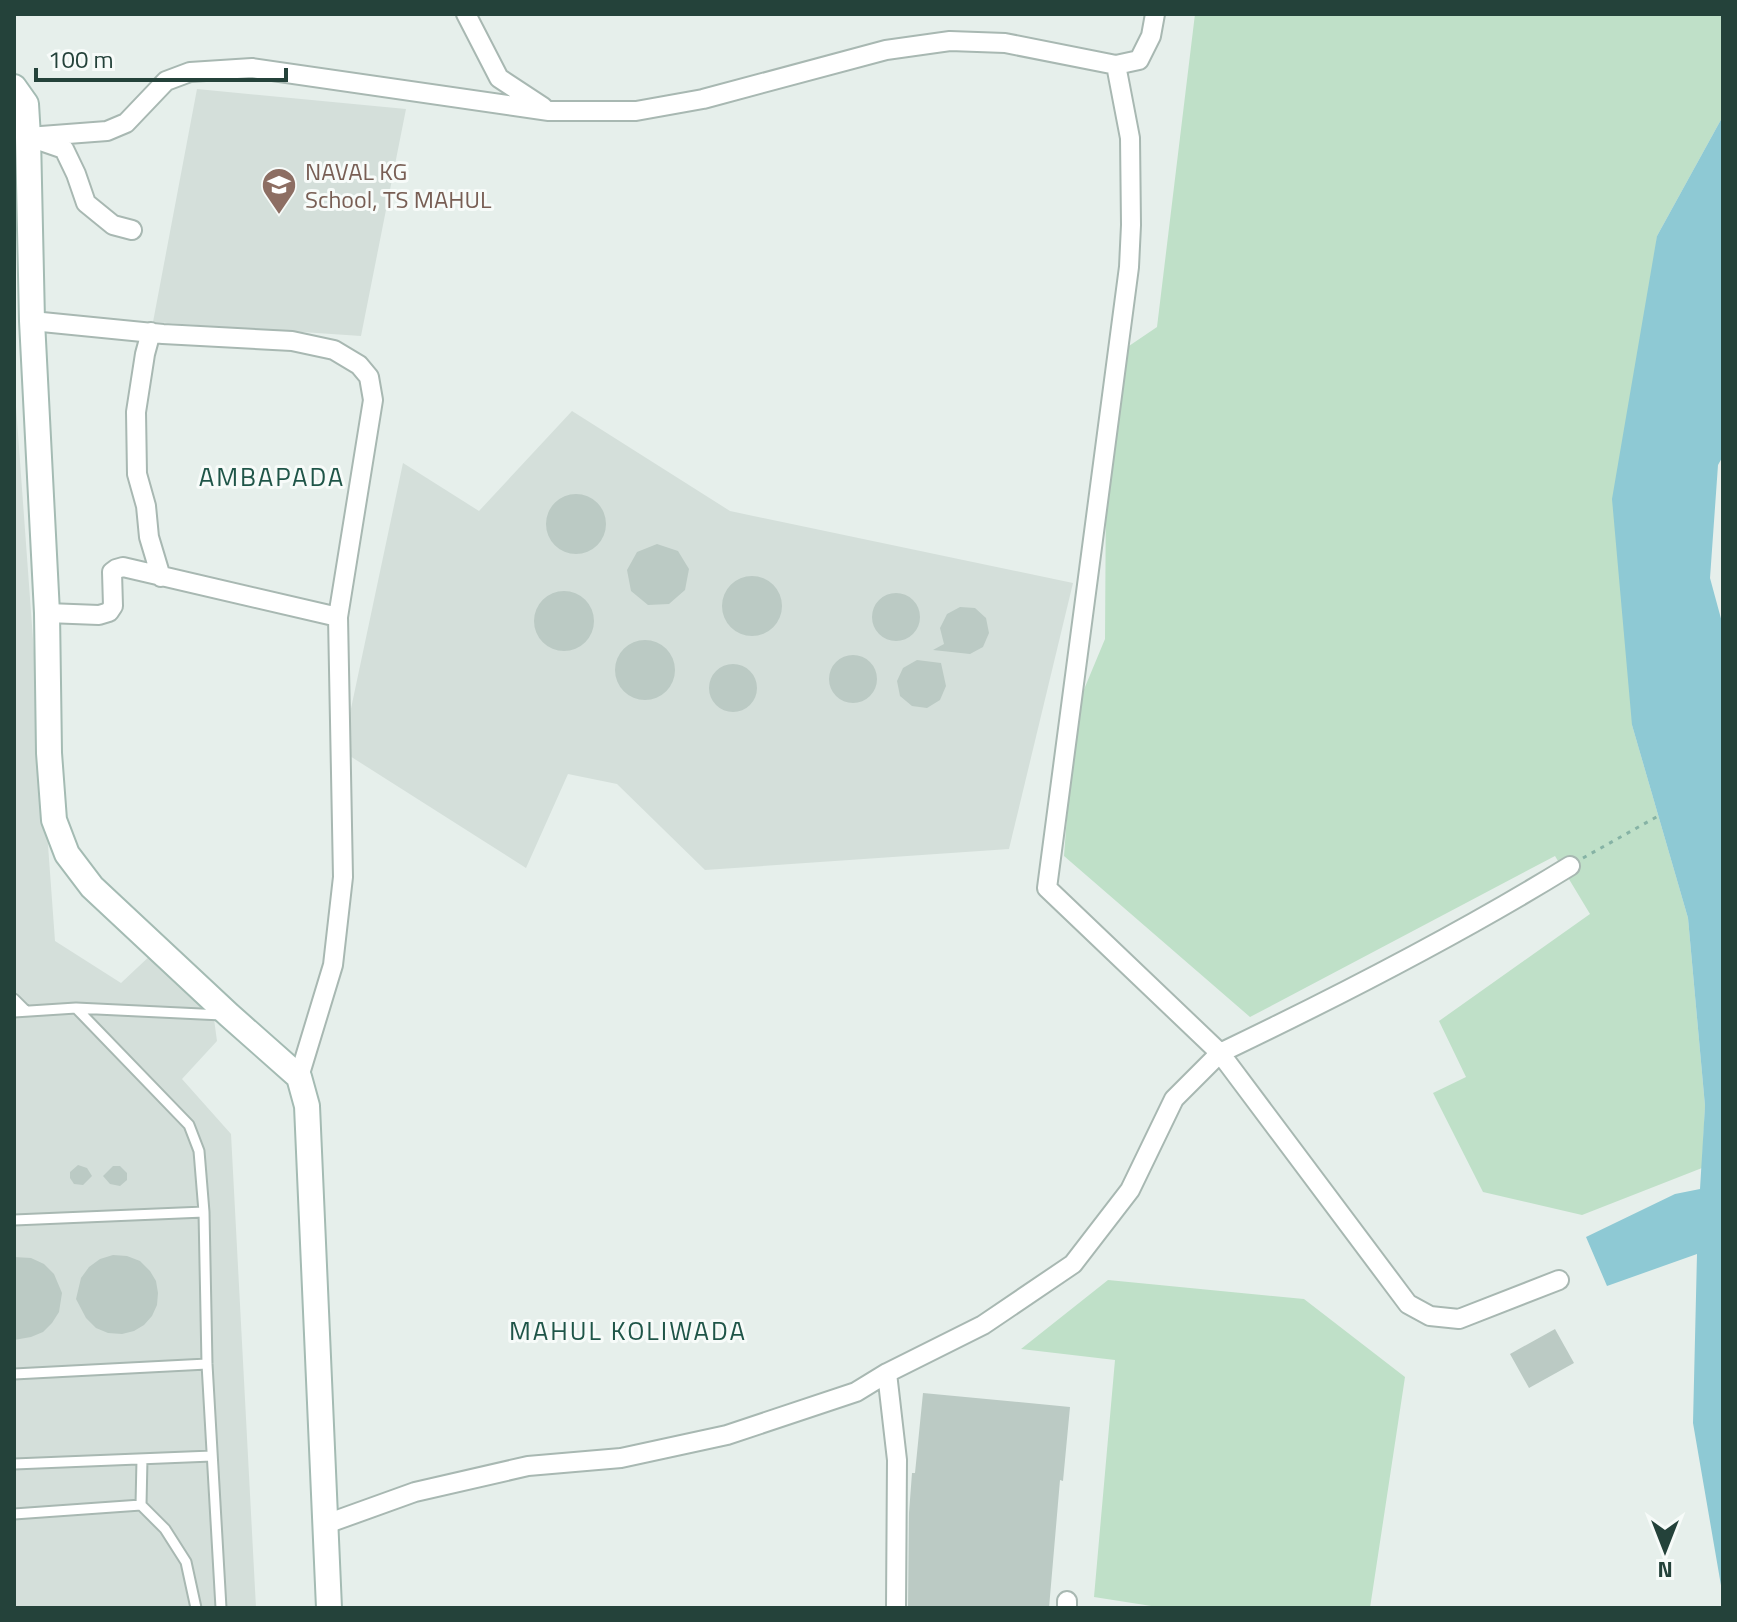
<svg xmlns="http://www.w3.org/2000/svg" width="1737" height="1622" font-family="'Titillium Web',sans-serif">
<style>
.built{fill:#d4dfda}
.green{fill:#bfe0c8}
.water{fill:#8ec9d4}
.building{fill:#bbcac4}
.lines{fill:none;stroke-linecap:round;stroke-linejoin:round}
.lane-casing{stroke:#a8b8b2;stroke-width:13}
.street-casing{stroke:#a8b8b2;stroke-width:22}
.secondary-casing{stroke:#a4bbb3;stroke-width:28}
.path{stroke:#86b3a5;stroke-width:3;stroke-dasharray:4 6;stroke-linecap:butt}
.lane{stroke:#fff;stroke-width:9}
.street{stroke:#fff;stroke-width:18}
.secondary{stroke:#fff;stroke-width:24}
.labels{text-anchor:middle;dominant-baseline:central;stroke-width:6;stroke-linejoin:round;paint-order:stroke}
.education-label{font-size:24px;fill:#785e54;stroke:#f7fbf9;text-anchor:start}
.neighbourhood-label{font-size:26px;letter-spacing:2px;fill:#1f5548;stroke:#f7fbf9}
</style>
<rect width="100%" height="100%" fill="#e6efeb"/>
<path class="built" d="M197,89L406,109L361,336L153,322Z
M14,379L55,941L121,983L154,952L211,997L217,1041L182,1079L231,1134L256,1608H14Z
M572,411L730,511L1073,583L1009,849L705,870L617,784L568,774L526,868L342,751L403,463L479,511Z"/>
<path class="green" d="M1195,14H1723V116L1657,236L1632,725L1688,918L1705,1106L1702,1168L1582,1215L1483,1192L1433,1093L1466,1077L1439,1021L1590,914L1555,856L1250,1017L1064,856L1075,711L1105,639L1106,484L1126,348L1157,327Z
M1108,1280L1304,1299L1405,1377L1370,1608H1164L1094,1597L1115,1360L1021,1349Z"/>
<path class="water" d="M1723,116V456L1718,465L1710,578L1723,626V1597L1693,1423L1697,1254L1607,1286L1586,1237L1675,1194L1700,1189L1705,1106L1688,918L1632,725L1612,499L1657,236Z"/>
<path class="building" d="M546 524a30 30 0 1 1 60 0a30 30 0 1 1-60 0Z
M657,544L678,551L689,569L685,590L669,604L648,605L631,591L627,570L637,552Z
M722 606a30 30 0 1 1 60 0a30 30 0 1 1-60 0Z
M534 621a30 30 0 1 1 60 0a30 30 0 1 1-60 0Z
M872 617a24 24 0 1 1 48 0a24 24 0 1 1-48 0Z
M960,607L975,608L986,618L989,633L983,647L970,654L933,650L944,644L940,628L947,614Z
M615 670a30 30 0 1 1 60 0a30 30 0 1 1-60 0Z
M829 679a24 24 0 1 1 48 0a24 24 0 1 1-48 0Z
M917,660L941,663L946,686L940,700L927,708L912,706L900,696L897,681L903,668Z
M709 688a24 24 0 1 1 48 0a24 24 0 1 1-48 0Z
M78,1165L87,1168L92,1176L83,1185L74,1184L70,1178V1172Z
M113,1166H120L127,1173V1180L120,1186L110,1184L103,1176Z
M113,1255L127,1256L140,1261L150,1271L156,1281L158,1293L157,1305L152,1316L144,1325L134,1331L122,1334L108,1333L96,1328L86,1318L76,1299L81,1278L89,1267L100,1259Z
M14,1257L31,1258L44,1264L54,1274L62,1293L59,1312L52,1323L43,1332L31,1337L14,1340Z
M1555,1329L1574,1363L1529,1388L1510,1354Z
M923,1393L1070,1407L1063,1481L1060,1480L1049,1608H908L909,1513L912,1473H915Z"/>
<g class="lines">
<defs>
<path id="lane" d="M14,999L26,1011
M76,1008L189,1125L199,1151L204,1212L207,1364L221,1608
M14,1012L76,1008L222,1015
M14,1220L204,1212
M14,1374L207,1364
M142,1459L141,1505L165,1529L186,1562L196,1608
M14,1464L212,1456
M14,1514L141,1505"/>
<path id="street" d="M466,14L499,78L543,107
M1116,65L1130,138L1131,225L1129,267L1047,888L1220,1053C1339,996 1458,935 1570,866
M28,137L107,131L126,123L166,81L190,72L252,68L549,111H636L703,99L886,50L950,41L1005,43L1116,65L1139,60L1151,36L1155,14
M38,140L64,149L76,174L86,203L113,225L132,230
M32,321L163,334L292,341L334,350L359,365L369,377L373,400L338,617L343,877L333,965L299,1077
M151,332L145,354L136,412L137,474L146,506L149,537L161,577
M47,613L99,615L109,612L113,606L112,572L116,569L123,567L338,617
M887,1373L897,1460L896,1608
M326,1524L415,1492L528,1466L621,1458L727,1435L856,1392L887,1373L983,1325L1073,1264L1130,1190L1174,1099L1220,1053L1408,1304L1430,1316L1459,1319L1559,1280
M1067,1608V1601"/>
<path id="secondary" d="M14,87L26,104L28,137L32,321L47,613L49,753L54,820L67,854L92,887L229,1015L299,1077L307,1106L329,1608"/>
</defs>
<use href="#lane" class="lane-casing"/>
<use href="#street" class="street-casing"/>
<use href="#secondary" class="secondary-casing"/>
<path class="path" d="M1583,858L1660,815"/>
<use href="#lane" class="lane"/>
<use href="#street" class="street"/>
<use href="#secondary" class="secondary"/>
</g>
<defs>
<symbol id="university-pin" viewBox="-11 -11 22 30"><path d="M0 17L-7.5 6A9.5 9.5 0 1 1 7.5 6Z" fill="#8d6e63" stroke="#f7fbf9"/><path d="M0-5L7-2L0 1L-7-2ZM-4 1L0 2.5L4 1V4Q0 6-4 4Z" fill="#fff"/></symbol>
</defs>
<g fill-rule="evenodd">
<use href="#university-pin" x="259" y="165" width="40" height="54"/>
</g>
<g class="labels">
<g class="education-label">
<text x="305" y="171">NAVAL KG<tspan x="305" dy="28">School, TS MAHUL</tspan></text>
</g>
<g class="neighbourhood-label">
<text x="272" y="476">AMBAPADA</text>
<text x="628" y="1330">MAHUL KOLIWADA</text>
</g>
</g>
<rect width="1737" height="1622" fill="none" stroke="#24423a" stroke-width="32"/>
<g transform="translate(1665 1550) rotate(180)" stroke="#f7fbf9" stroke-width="6" paint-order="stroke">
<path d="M0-6L14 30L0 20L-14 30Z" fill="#24423a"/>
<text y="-12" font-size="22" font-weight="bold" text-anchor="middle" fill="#24423a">N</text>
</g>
<path d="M36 68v12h250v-12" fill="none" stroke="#24423a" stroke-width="4"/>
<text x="48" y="68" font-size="24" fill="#24423a" stroke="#f7fbf9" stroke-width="6" paint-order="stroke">100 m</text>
</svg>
